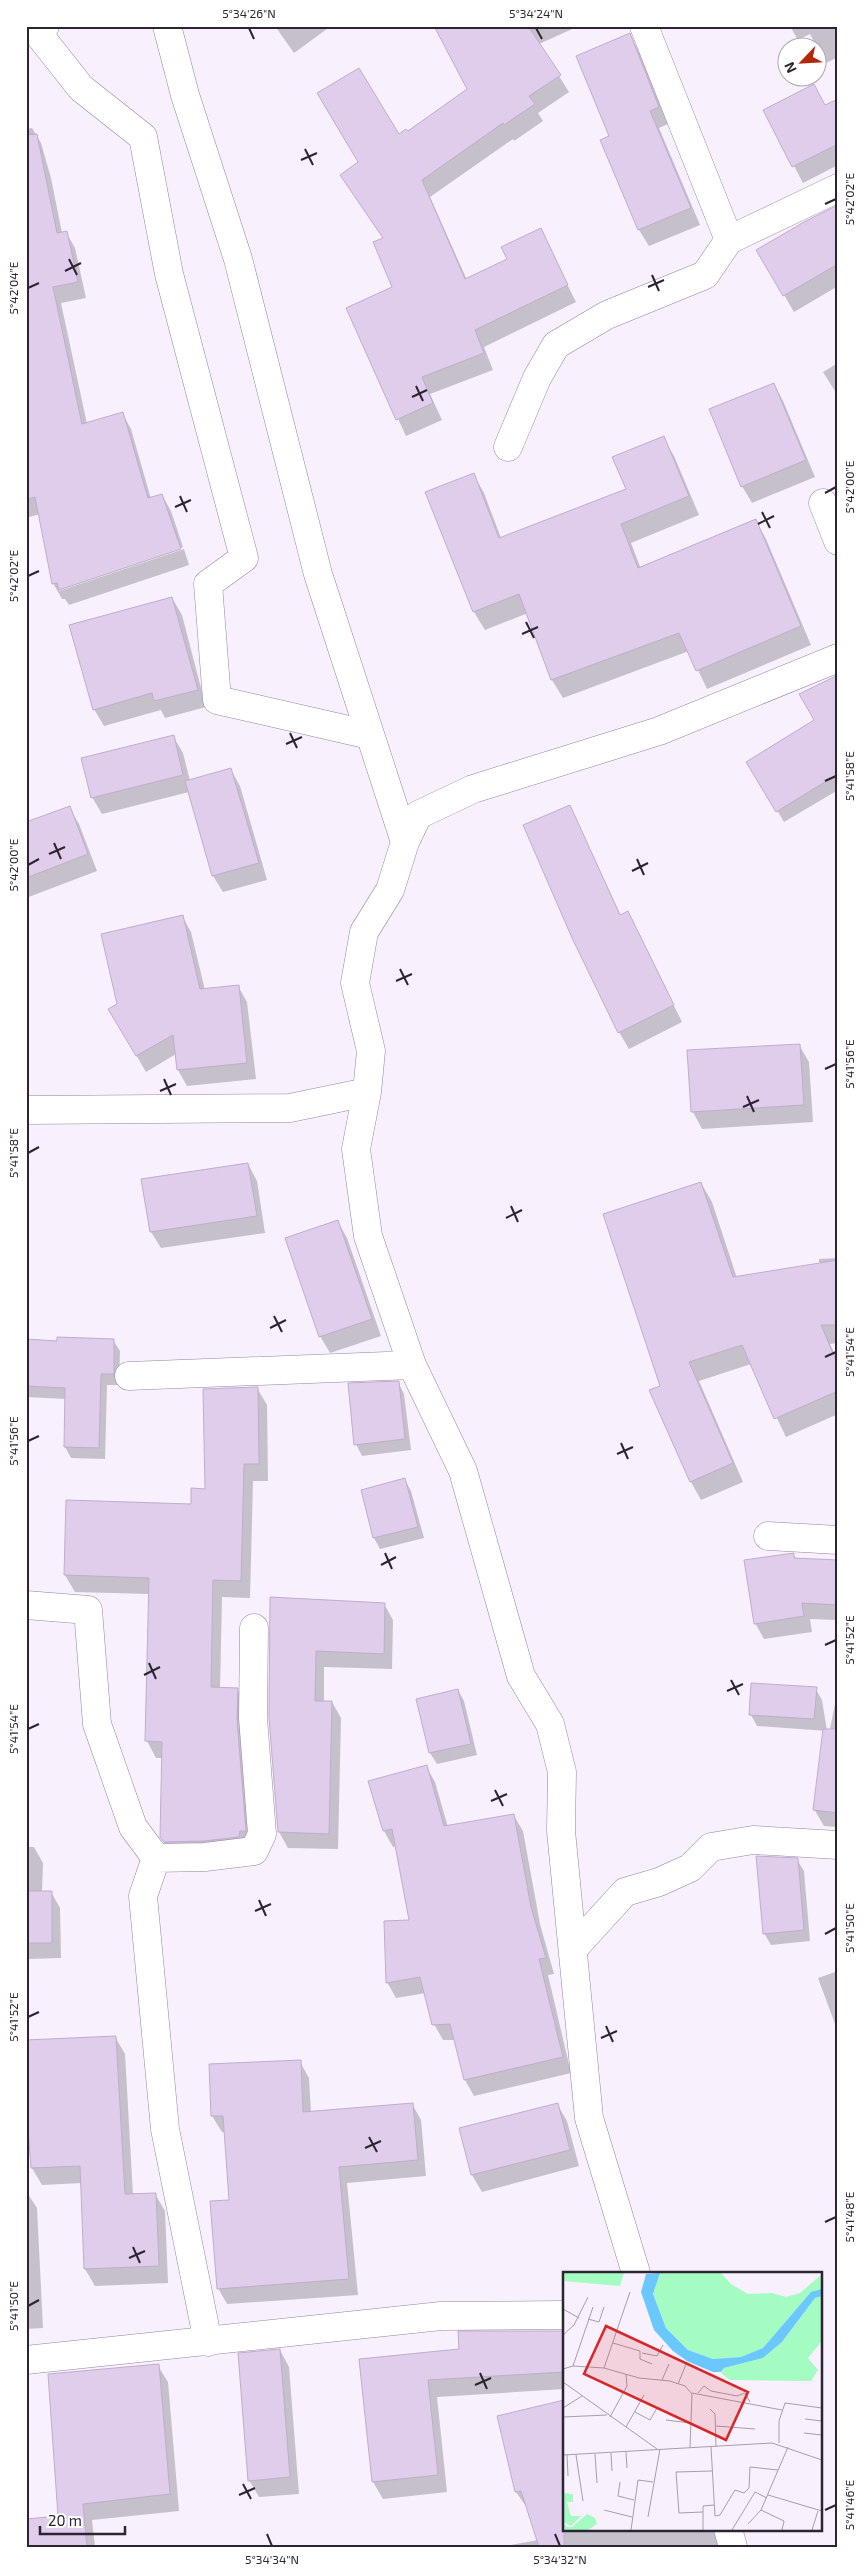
<svg xmlns="http://www.w3.org/2000/svg" width="864" height="2573" font-family="'Exo 2',sans-serif">
<style>
.shadow{fill:#0003}
.building{fill:#e0cdec;stroke:#bfadcc}
.lines{fill:none;stroke-linecap:round;stroke-linejoin:round}
.minor-casing{stroke:#9584a1;stroke-width:29}
.minor{stroke:#fff;stroke-width:28}
.ticks{fill:none;stroke:#2c2531;stroke-width:2}
.inset-road{fill:none;stroke:#a69fab;stroke-width:1}
.view{fill:#d62828;fill-opacity:0.15;stroke:#d62828;stroke-width:2.5}
.inset-edge{fill:none;stroke:#2c2531;stroke-width:2.5}
.neatline{fill:none;stroke:#2c2531;stroke-width:2}
.ticks-label{font-size:12px;text-anchor:middle;fill:#2c2531}
</style>
<rect width="100%" height="100%" fill="#f8f0fd"/>
<path class="shadow" d="M275,26H331L294,53Z
M446,26H579L539,44L569,92L538,113L543,121L514,141L513,139L430,197L467,280L509,260L540,230L576,302L484,347L493,370L430,394L442,420L406,436L347,308L394,287L384,239L342,176L469,89Z
M790,26H838V57L826,63L810,34L798,40Z
M630,35L639,52L668,124L659,128L700,225L649,246L639,230L602,141L611,137Z
M838,100V165L803,183L765,111L825,107Z
M32,128L41,143L51,178L62,233L66,232L75,248L86,298L61,303L87,424L122,413L131,429L151,499L162,495L171,511L183,547L59,588V591L184,549L189,565L69,605L65,599H62L53,583L40,514L26,518V129Z
M838,207V286L794,312L758,250Z
M838,363V396L823,372Z
M774,384L783,401L815,477L752,503L742,486Z
M663,438L674,456L699,515L631,543L641,569L755,520L766,539L811,645L707,689L689,651L563,698L552,680L528,613L485,630L474,612L427,492L473,474L484,493L501,538L627,490Z
M172,598L182,615L206,707L165,718L161,710L104,726L94,709Z
M838,677V790L784,822L748,762L816,721Z
M173,736L183,753L190,781L231,770L240,786L267,880L223,892L213,876L189,792L102,814L92,797Z
M569,806L621,916L637,930L682,1022L629,1049L619,1032Z
M69,808L79,824L97,871L26,898V824Z
M182,916L191,932L205,990L238,986L247,1002L256,1079L187,1086L178,1070L176,1054L146,1072L110,1010L118,1005Z
M799,1045L809,1062L813,1122L702,1129L693,1112Z
M248,1164L257,1181L265,1233L161,1248L151,1232Z
M701,1183L712,1202L737,1278L819,1264V1259L838,1258V1343L830,1344L838,1361V1414L786,1437L751,1364L699,1381L743,1482L701,1500L691,1482L651,1391L661,1386Z
M338,1222L347,1238L381,1336L330,1353L320,1336Z
M26,1340L59,1342L113,1340L120,1351L119,1385H107L105,1459L71,1458L65,1447L66,1399L26,1397Z
M398,1382L404,1394L411,1450L362,1456L356,1444Z
M257,1388L267,1405L268,1481H253L250,1598L222,1597L220,1689H237L247,1706L255,1848L171,1854L161,1837L163,1758H156L147,1741L150,1594L75,1592L65,1575L67,1502L192,1505L207,1490Z
M405,1480L411,1491L424,1538L380,1549L374,1538L362,1491Z
M793,1554L796,1559L838,1561V1620L810,1619L812,1632L764,1639L755,1623Z
M271,1599L384,1604L393,1620L392,1669L324,1667V1702H332L341,1718L338,1849L288,1848L279,1832Z
M815,1688L822,1700L827,1731L757,1726L751,1715Z
M838,1689V1827L824,1826L814,1809Z
M458,1690L464,1701L477,1755L437,1764L430,1753L418,1700Z
M426,1766L435,1782L448,1827L514,1816L523,1831L540,1924L554,1974L548,1975L571,2073L474,2096L465,2080L455,2040H443L434,2024L426,1993L396,1998L387,1982L410,1921L396,1846L393,1847L384,1831L370,1782Z
M26,1847H34L43,1863L42,1892H51L60,1908L61,1958L26,1959Z
M797,1860L804,1871L810,1941L771,1945L764,1933Z
M838,1971V2032L818,1978Z
M115,2037L125,2054L133,2195L155,2194L165,2211L168,2283L95,2286L85,2269L82,2183L42,2185L32,2168L26,2065Z
M300,2062L309,2078L311,2113L412,2104L421,2120L426,2176L347,2183L358,2295L227,2304L218,2288L230,2201L225,2132H222L212,2116L210,2065Z
M557,2104L567,2121L579,2166L482,2192L472,2175L460,2129Z
M26,2191L37,2208L43,2328L26,2329Z
M564,2332V2389L437,2397L447,2492L383,2499L373,2482L360,2360L460,2350L459,2333Z
M280,2350L289,2367L299,2494L259,2497L249,2480Z
M158,2366L168,2382L179,2511L92,2520L95,2547H26L59,2517Z
M564,2401V2529H714L719,2547H500L538,2540L528,2509L516,2492L499,2417Z"/>
<path class="building" d="M434,26H528L561,75L529,96L535,104L504,125L503,123L422,180L465,279L507,259L501,247L541,228L568,285L475,330L484,353L422,377L433,403L396,420L346,308L392,287L373,242L383,238L340,175L358,162L317,93L359,68L399,134L406,129L408,131L467,89Z
M630,33L659,107L650,111L691,208L638,230L600,140L609,136L576,56Z
M814,84L825,105L838,99V144L792,167L763,110Z
M37,134L57,233L67,231L78,282L53,287L82,424L123,412L148,498L162,494L181,549L59,590L57,583L52,584L35,497L26,500V135Z
M838,205V264L783,296L756,250L804,222Z
M774,383L806,460L741,487L709,409Z
M664,436L689,496L621,524L638,568L756,519L801,626L696,671L679,633L551,680L519,594L473,612L425,492L474,473L499,538L626,489L612,457Z
M172,597L198,690L154,701L152,693L93,710L69,625Z
M838,675V774L776,812L746,762L814,720L799,694Z
M174,735L183,775L91,798L81,758Z
M231,768L259,863L212,876L185,781Z
M570,805L620,915L628,911L674,1005L618,1033L572,938L523,825Z
M70,806L88,854L26,878V822Z
M183,915L200,989L239,985L247,1063L177,1070L173,1035L136,1056L108,1009L117,1004L101,934Z
M800,1044L804,1105L691,1112L687,1050Z
M248,1163L257,1216L150,1232L141,1179Z
M701,1182L733,1277L838,1260V1325H821L838,1365V1391L774,1419L742,1345L689,1362L733,1463L690,1482L649,1390L660,1386L603,1214Z
M338,1220L372,1319L319,1337L285,1238Z
M57,1337L114,1339V1374H101L99,1448L64,1447L65,1388L26,1386V1339L57,1341Z
M399,1381L405,1439L354,1445L348,1383Z
M258,1387L259,1464H244L241,1581L213,1580L211,1687L238,1688L237,1719L246,1831H240L239,1837L204,1841L164,1842L160,1837L162,1742L145,1741L149,1578L64,1575L66,1500L191,1504V1488L205,1489L203,1389Z
M405,1478L418,1527L373,1538L361,1490Z
M794,1553V1558L838,1560V1605L802,1603L804,1616L754,1624L744,1560Z
M270,1597L385,1603L384,1654L316,1651L315,1701H332L329,1834L278,1832L269,1717Z
M751,1683L817,1687L814,1719L749,1715Z
M458,1689L471,1744L429,1753L416,1699Z
M823,1729H838V1813L813,1810Z
M427,1765L444,1826L514,1814L531,1907L546,1958L539,1959L563,2057L464,2080L450,2024L432,2025L420,1977L386,1983L384,1921L409,1920L392,1829L383,1831L368,1781Z
M756,1856L798,1858L804,1930L763,1934Z
M26,1891H52V1943H26Z
M116,2036L125,2194L156,2193L159,2266L84,2269L80,2166L31,2168L26,2104V2040Z
M301,2060L303,2112L413,2103L418,2160L339,2167L349,2279L217,2289L210,2201L229,2200L223,2116H211L209,2064Z
M558,2103L570,2150L471,2175L459,2128Z
M458,2331H564V2372L428,2380L438,2475L372,2482L359,2359L459,2349Z
M280,2349L290,2477L248,2481L238,2353Z
M159,2364L170,2494L83,2504L87,2547H26V2519L58,2516L48,2374Z
M564,2400V2547H539L521,2491L515,2492L497,2416Z"/>
<g class="lines">
<defs>
<path id="minor" d="M45,26L40,36L81,88L143,137L169,274L244,558L208,584L217,700L370,735
M167,26L185,95L238,259L318,574L405,842
M644,26L729,240
M508,447L537,378L556,345L607,315L705,275L729,240L838,188
M823,503L838,541
M26,1110L290,1108L367,1092
M129,1376L412,1365
M768,1536L838,1540
M26,1605L88,1610L97,1724L133,1827L156,1858
M574,1948L625,1892L659,1882L690,1868L711,1847L753,1840L838,1845
M636,2273L589,2118L561,1831L562,1772L550,1724L521,1676L463,1471L412,1365L368,1236L356,1149L367,1092L371,1051L355,983L364,932L390,890L405,842L418,815L473,789L659,731L838,658
M208,2342L165,2129L143,1896L156,1858L205,1857L254,1851L262,1834L253,1718L254,1628
M26,2360L441,2316L564,2315
M728,2529L733,2547"/>
</defs>
<use href="#minor" class="minor-casing"/>
<use href="#minor" class="minor"/>
</g>
<path class="ticks" d="M249,28L254,39M536,28L542,39M305,149L313,165M301,160L317,153M825,204L836,199M69,259L77,275M65,271L81,263M652,275L659,291M648,287L664,280M28,288L39,283M416,386L423,401M412,397L427,390M825,493L836,487M180,496L187,512M175,507L191,500M762,512L770,528M758,524L774,516M28,576L39,571M526,622L534,638M522,634L538,627M290,733L297,748M286,744L302,737M825,781L836,776M54,843L61,859M49,854L65,847M637,859L644,875M28,865L39,859M632,871L648,863M400,969L408,985M396,981L412,974M825,1069L836,1064M164,1079L171,1095M160,1091L176,1084M747,1096L754,1112M743,1107L759,1100M28,1153L39,1147M511,1206L518,1222M506,1218L522,1210M274,1316L282,1332M270,1328L286,1320M825,1357L836,1352M28,1441L39,1436M621,1443L628,1459M617,1454L633,1447M385,1553L392,1569M381,1565L396,1557M825,1645L836,1640M149,1663L156,1679M144,1675L160,1667M731,1680L739,1695M727,1691L743,1684M28,1729L39,1724M495,1790L503,1806M491,1801L507,1794M259,1900L266,1916M255,1911L271,1904M825,1934L836,1928M28,2017L39,2012M606,2026L613,2042M601,2038L617,2031M369,2137L377,2152M365,2148L381,2141M825,2222L836,2217M133,2247L140,2263M129,2258L145,2251M28,2306L39,2300M480,2373L487,2389M475,2385L491,2378M243,2484L251,2499M239,2495L255,2488M825,2510L836,2505M267,2534L272,2546M555,2534L560,2546"/>
<g transform="translate(563 2272)">
<rect width="259" height="259" fill="#f8f0fd"/>
<path d="M0,1H61L57,14L0,9ZM97,1H158L168,12L185,22L209,21L223,25L237,21L259,2V17L244,25L200,76L178,85L150,87L125,78L103,56L90,22ZM259,24V69L245,86L255,98L248,109L167,108L158,101L161,96L200,86L219,70L252,26ZM0,221L10,222V230H4L8,244H18L8,254L0,250L4,255H9L24,242L32,246L34,252L25,258H0Z" fill="#a5fcc2"/>
<path d="M97,1L90,22L103,56L125,78L150,87L178,85L200,76L248,20L259,17V24L252,26L219,70L200,86L161,96L158,100H150L124,89L110,79L91,58L78,20L83,2Z" fill="#6ac8fe"/>
<path class="inset-road" d="M0,37L16,46M25,47L36,50L41,35M0,63L11,53L25,25M50,71L77,79V87L89,92M79,81L94,84L100,73M10,94L30,35M41,96L67,20M0,97L10,94L41,96L76,106L107,109L122,114L129,122L127,176M99,108L106,92M0,110L94,177M115,112L124,90M129,121L219,138M135,121L141,114L148,119L174,124L182,121L187,130M0,136L19,124M147,137L152,142L153,175M72,140L87,148L94,136M0,145L44,143M47,145L64,114L63,102M242,147L259,149M103,148L127,151M153,154L192,157M63,155L81,123M241,161L259,163M216,171V149L222,131L259,136M148,175L152,244L157,243L172,218L181,221L186,216L187,195L215,198M63,180L64,196M48,181L49,199M32,182L34,211M0,183L209,171L259,188M4,183L5,204M13,183L20,229M57,210L55,224L71,228M205,223L259,239M41,238L69,245M198,238L221,249L219,258M140,240L116,241L113,200L149,199M85,245L97,177M185,252L198,238L225,175M68,258L75,208L90,210M140,258V234L151,233M169,258L192,220L204,226M249,258L255,239"/>
<path class="view" d="M43,54L185,120L163,168L21,102Z"/>
<rect width="259" height="259" class="inset-edge"/>
</g>
<rect width="864" height="2573" fill="none" stroke="#ffffff" stroke-width="55"/>
<g transform="translate(802 62) rotate(245)"><circle r="24" fill="#ffffff" stroke="#aba8ad"/>
<path d="M0-4L9 19L0 12L-9 19Z" fill="#b3270a"/>
<text y="-8" font-size="14" font-weight="bold" text-anchor="middle" fill="#2c2531">N</text>
</g>
<path d="M40 2526v8h85v-8" fill="none" stroke="#2c2531" stroke-width="2.5"/>
<text x="48" y="2526" font-size="15" fill="#2c2531" stroke="#ffffff" stroke-width="4" paint-order="stroke">20 m</text>
<rect x="28" y="28" width="808" height="2518" class="neatline"/>
<g class="ticks-label">
<text x="249" y="18">5°34'26"N</text>
<text x="536" y="18">5°34'24"N</text>
<text transform="translate(850 199) rotate(-90)" y="4">5°42'02"E</text>
<text transform="translate(14 288) rotate(-90)" y="4">5°42'04"E</text>
<text transform="translate(850 487) rotate(-90)" y="4">5°42'00"E</text>
<text transform="translate(14 576) rotate(-90)" y="4">5°42'02"E</text>
<text transform="translate(850 776) rotate(-90)" y="4">5°41'58"E</text>
<text transform="translate(14 865) rotate(-90)" y="4">5°42'00"E</text>
<text transform="translate(850 1064) rotate(-90)" y="4">5°41'56"E</text>
<text transform="translate(14 1153) rotate(-90)" y="4">5°41'58"E</text>
<text transform="translate(850 1352) rotate(-90)" y="4">5°41'54"E</text>
<text transform="translate(14 1441) rotate(-90)" y="4">5°41'56"E</text>
<text transform="translate(850 1640) rotate(-90)" y="4">5°41'52"E</text>
<text transform="translate(14 1729) rotate(-90)" y="4">5°41'54"E</text>
<text transform="translate(850 1928) rotate(-90)" y="4">5°41'50"E</text>
<text transform="translate(14 2017) rotate(-90)" y="4">5°41'52"E</text>
<text transform="translate(850 2217) rotate(-90)" y="4">5°41'48"E</text>
<text transform="translate(14 2306) rotate(-90)" y="4">5°41'50"E</text>
<text transform="translate(850 2505) rotate(-90)" y="4">5°41'46"E</text>
<text x="272" y="2564">5°34'34"N</text>
<text x="560" y="2564">5°34'32"N</text>
</g>
</svg>
